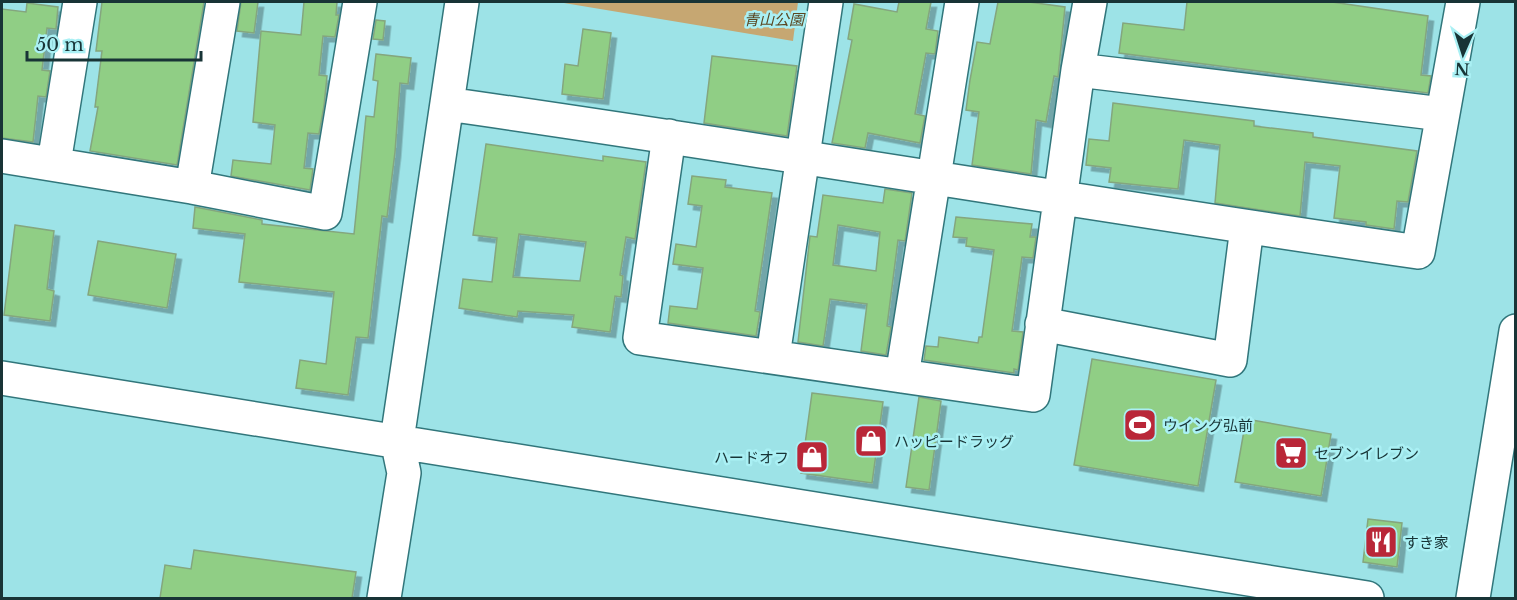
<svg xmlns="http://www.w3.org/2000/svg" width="1517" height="600" font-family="'Libre Baskerville','Noto Sans JP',serif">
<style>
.green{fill:#c6a772}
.building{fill:#90ce85;stroke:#84a67e;stroke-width:1.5;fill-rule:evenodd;filter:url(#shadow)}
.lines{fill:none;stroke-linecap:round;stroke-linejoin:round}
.minor-casing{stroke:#31767b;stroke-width:36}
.minor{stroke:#fff;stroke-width:33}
.labels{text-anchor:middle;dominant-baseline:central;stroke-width:5;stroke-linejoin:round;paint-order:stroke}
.park-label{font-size:15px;font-style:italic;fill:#5a4621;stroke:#aaf0f4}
.poi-label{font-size:15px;fill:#183436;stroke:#aaf0f4;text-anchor:start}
</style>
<defs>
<filter id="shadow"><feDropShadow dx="5.5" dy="5.5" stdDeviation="0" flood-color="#0004"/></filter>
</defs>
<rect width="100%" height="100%" fill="#9de3e7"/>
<path class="green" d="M558,2H798L793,41Z"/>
<path class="building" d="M102,2H204L177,165L90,151L98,107H95L102,51H96Z
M241,2H258L254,33L237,31Z
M304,2H337L336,15H339L335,37L323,36L319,75L327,76L324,106L319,134L308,133L304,168L313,169L310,190L231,176L233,160L271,164L275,125L253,122L261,31L301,35Z
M899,2H931L926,29L938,31L935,54L926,53L915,114L925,116L920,143L868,133L865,148L832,143L852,40L848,39L854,4L897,12Z
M998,2H1029L1065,7L1058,77L1054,76L1046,122L1036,120L1031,174L972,165L979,112L966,110L970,80L977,42L990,44Z
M1187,2H1332L1428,16L1421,75L1431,76L1428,93L1119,53L1123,23L1184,30Z
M27,3L58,7L56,29L47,28L42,70L50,71L46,97L38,96L33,142L2,138V9L26,12Z
M376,20L385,21L383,40L373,39Z
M583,29L611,33L603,99L562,94L565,64L578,66Z
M376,54L411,58L408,84L400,83L395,152L387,217L382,216L368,338L356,337L348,395L296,388L300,360L326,364L334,292L239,282L245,234L193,228L195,207L262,220V224L354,234L366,116L374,117L378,81L373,80Z
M712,56L797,66L787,136L704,123Z
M1113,103L1254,121V126L1313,133V137L1417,151L1408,202L1397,201L1394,229L1366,225V222L1334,218L1340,166L1305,162L1300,216L1215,203L1220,145L1184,140L1178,189L1109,182L1111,168L1086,165L1089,139L1109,141Z
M486,144L603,161V156L646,162L635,239L626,237L620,275L623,276L621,297L615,296L610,332L572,327L574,315L518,311L517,317L459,308L463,279L492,282L497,238L473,235ZM519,234L586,242L580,281L513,277Z
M692,176L726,180L725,187L772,193L755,311L760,312L756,336L668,323L670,306L697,309L703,268L673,264L676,244L696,247L702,206L688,204Z
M885,189L912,193L905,241L898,240L887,326L891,327L886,355L861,351L867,304L830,299L823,346L798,342L810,236L817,237L823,195L883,203ZM838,225L880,232L876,271L833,265Z
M956,217L1032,224L1030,237H1036L1033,258L1022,257L1012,331L1023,332L1018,370L1014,369V373L924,360L926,346L938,347L939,337L978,343L979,337H982L994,250L966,246L967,238L953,237Z
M15,225L54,231L47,289L54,291L50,321L4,315Z
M98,241L176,254L167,308L88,295Z
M1092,359L1216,380L1198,486L1074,465Z
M812,393L883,402L872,483L801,473Z
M919,397L941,401L929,490L906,487Z
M1246,419L1331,434L1321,496L1235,482Z
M1368,519L1402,523L1397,567L1363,562Z
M194,550L356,572L352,598H160L165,565L191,569Z"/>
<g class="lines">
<defs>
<path id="minor" d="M1078,70L1442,114
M447,104C771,150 1094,205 1418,252L1463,2
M669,136L640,338L1033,395L1078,70L1090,2
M2,156L192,187L325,213L360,2
M54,163L80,2
M192,187L223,2
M1042,324L1230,360L1247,227
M773,356L826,2
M902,376L962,2
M2,378L1367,598
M384,598L404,473L397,440L462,2
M1473,598L1516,331"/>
</defs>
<use href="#minor" class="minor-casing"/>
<use href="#minor" class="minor"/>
</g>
<defs>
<symbol id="stadium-square" viewBox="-11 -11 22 22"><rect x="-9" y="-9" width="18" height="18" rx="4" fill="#b92738" stroke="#aaf0f4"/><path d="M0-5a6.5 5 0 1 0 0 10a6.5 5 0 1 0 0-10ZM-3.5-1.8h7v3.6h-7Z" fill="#fff"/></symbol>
<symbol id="shop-square" viewBox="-11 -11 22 22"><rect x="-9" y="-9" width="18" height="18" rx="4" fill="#b92738" stroke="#aaf0f4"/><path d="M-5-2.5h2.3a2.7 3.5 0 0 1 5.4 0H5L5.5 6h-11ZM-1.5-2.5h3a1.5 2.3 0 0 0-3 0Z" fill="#fff"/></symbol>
<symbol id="supermarket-square" viewBox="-11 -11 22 22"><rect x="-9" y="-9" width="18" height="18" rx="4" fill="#b92738" stroke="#aaf0f4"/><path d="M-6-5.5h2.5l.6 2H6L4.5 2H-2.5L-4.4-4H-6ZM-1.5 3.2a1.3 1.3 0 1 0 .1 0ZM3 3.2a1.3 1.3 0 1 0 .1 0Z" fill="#fff"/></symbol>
<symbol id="restaurant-square" viewBox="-11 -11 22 22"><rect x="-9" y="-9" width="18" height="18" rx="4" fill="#b92738" stroke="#aaf0f4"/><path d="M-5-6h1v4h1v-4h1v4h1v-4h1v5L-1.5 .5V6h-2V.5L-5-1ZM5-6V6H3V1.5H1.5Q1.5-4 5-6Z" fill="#fff"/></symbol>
</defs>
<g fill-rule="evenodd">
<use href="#stadium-square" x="1121" y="406" width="38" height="38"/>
<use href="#shop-square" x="852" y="422" width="38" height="38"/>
<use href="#supermarket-square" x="1272" y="434" width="38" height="38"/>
<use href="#shop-square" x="793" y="438" width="38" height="38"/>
<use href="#restaurant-square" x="1362" y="523" width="38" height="38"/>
</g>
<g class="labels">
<g class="park-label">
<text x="774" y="19">青山公園</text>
</g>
<g class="poi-label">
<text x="1163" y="425">ウイング弘前</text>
<text x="894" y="441">ハッピードラッグ</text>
<text x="1314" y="453">セブンイレブン</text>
<text x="789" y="457" text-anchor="end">ハードオフ</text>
<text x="1404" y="542">すき家</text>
</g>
</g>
<rect width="1517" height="600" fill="none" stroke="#183436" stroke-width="6"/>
<g transform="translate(1463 54) rotate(183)" stroke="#aaf0f4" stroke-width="4.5" paint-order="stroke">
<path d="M0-4.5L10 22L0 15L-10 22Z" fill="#183436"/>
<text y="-9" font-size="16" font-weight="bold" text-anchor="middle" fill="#183436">N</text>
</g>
<path d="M27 51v9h174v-9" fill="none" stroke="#183436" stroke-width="3"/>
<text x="36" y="51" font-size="18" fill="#183436" stroke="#aaf0f4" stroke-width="4.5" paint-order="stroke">50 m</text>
</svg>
